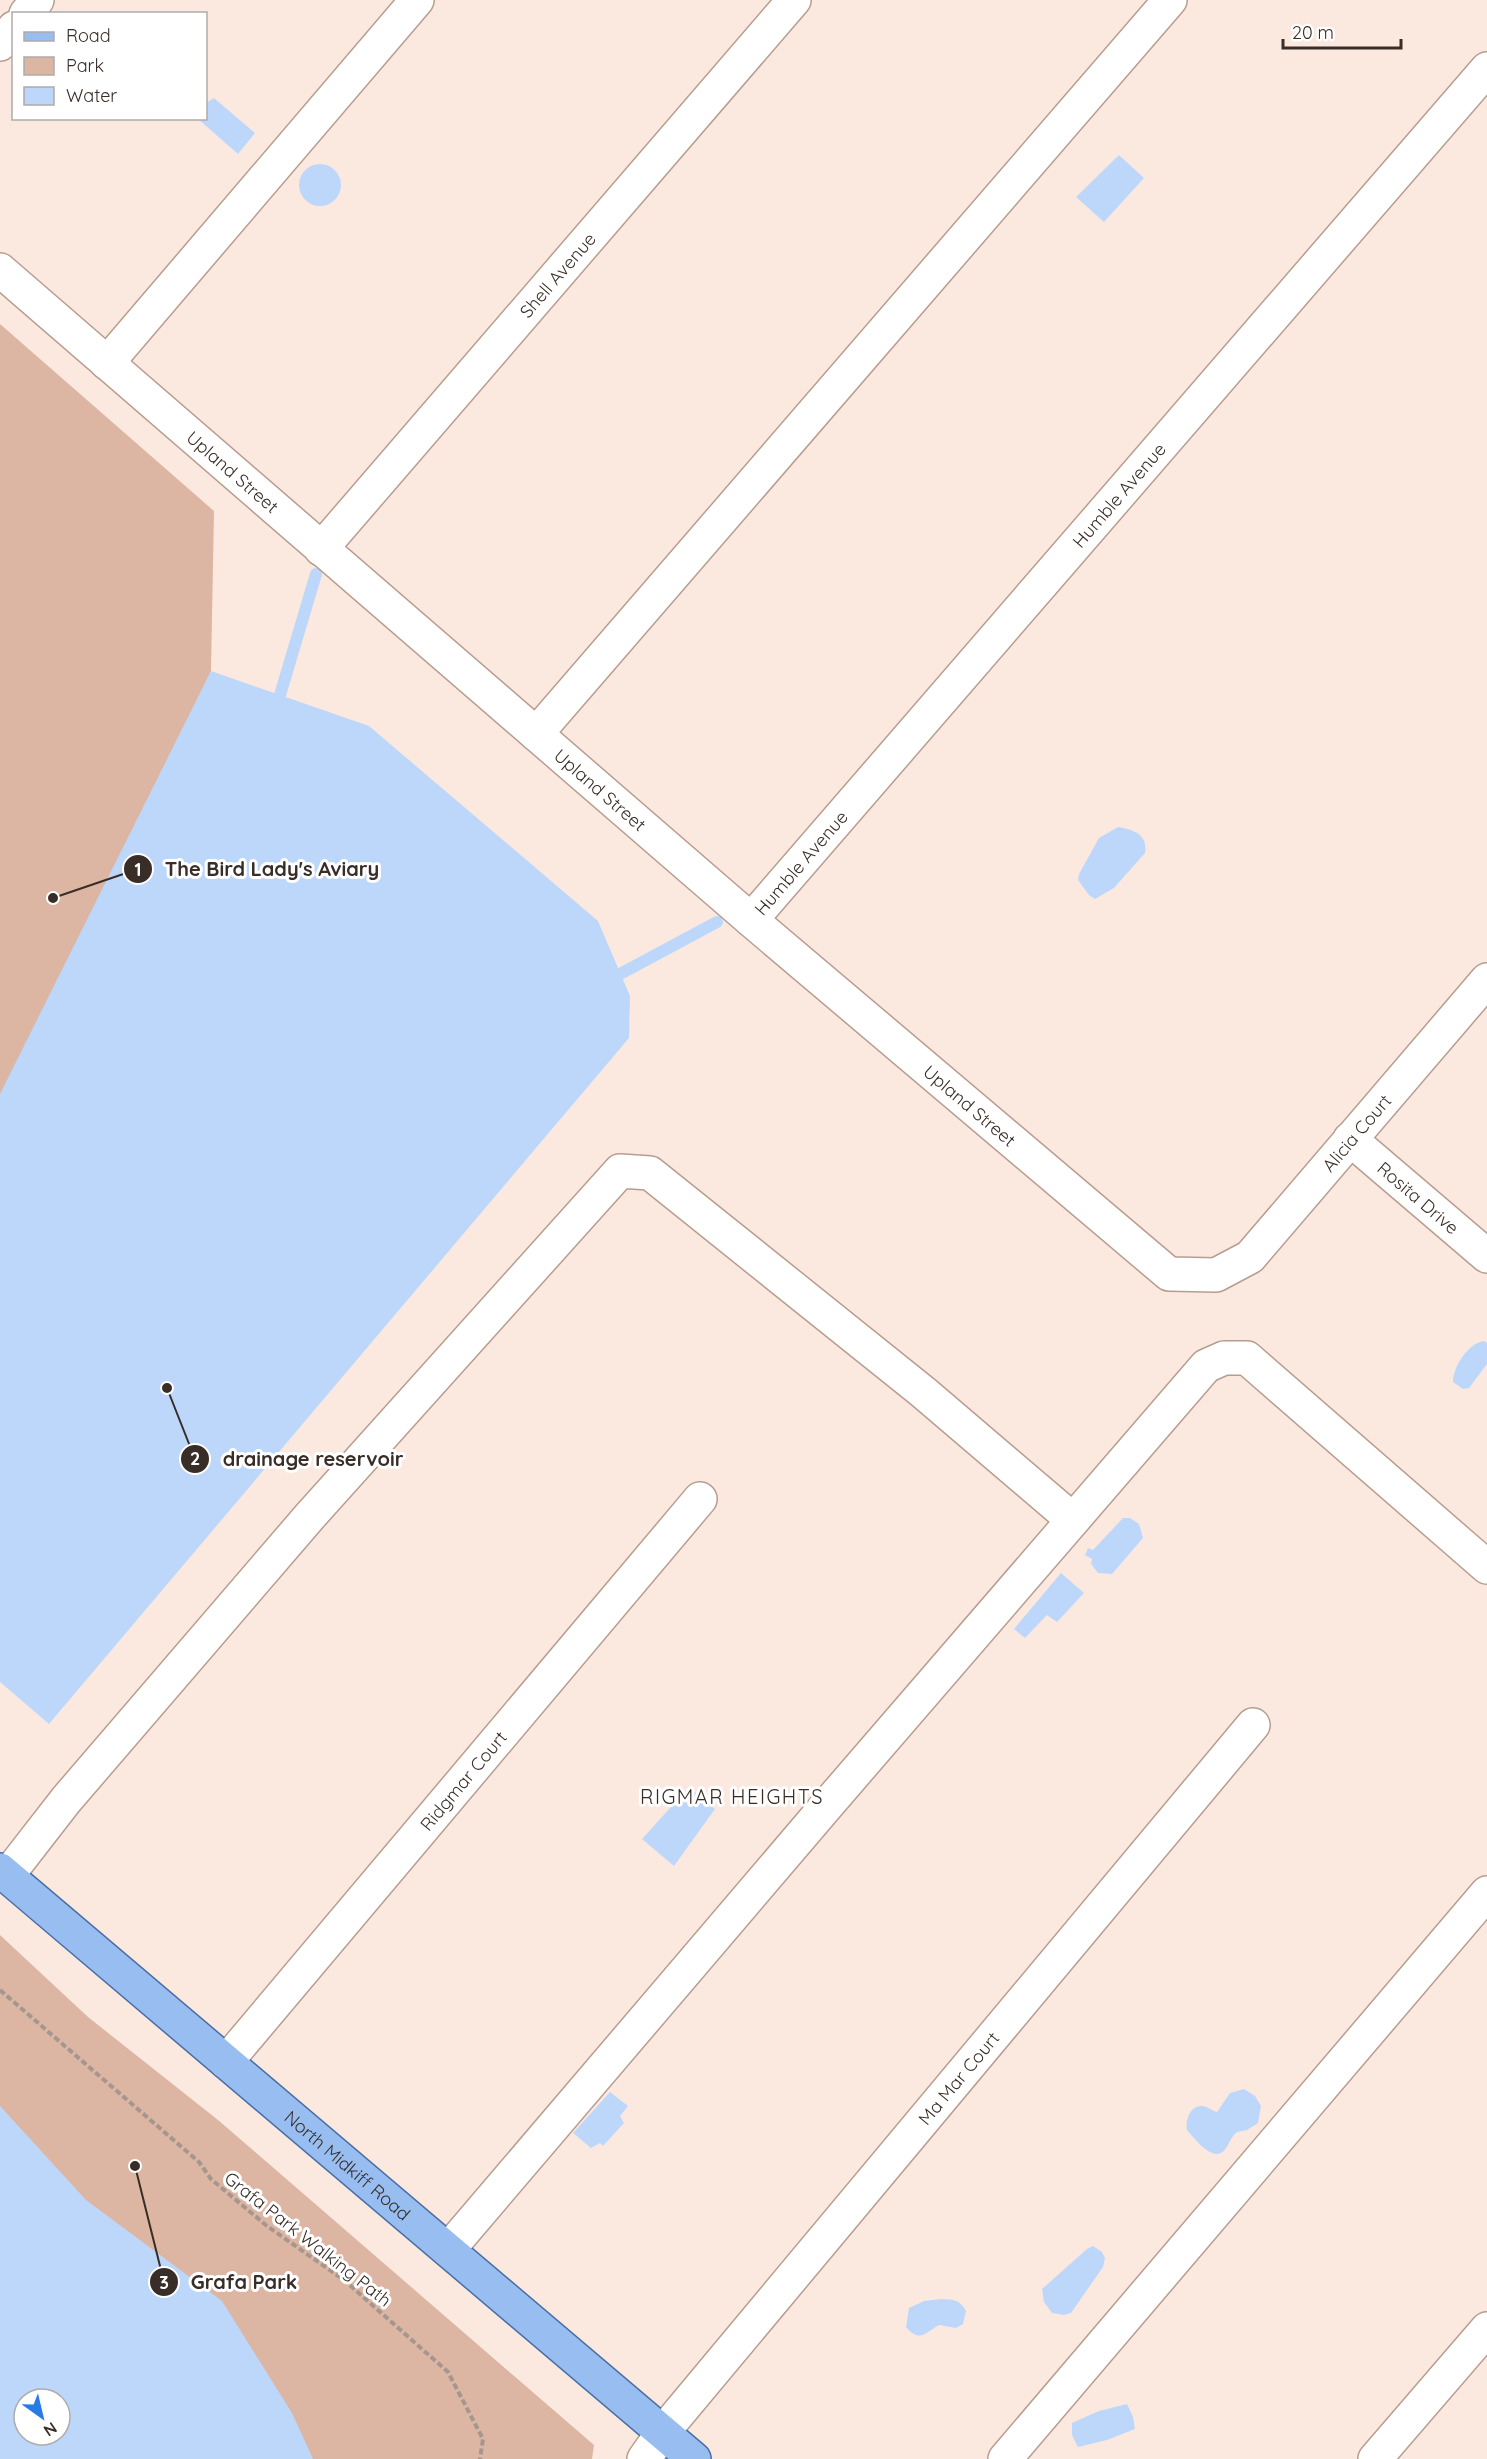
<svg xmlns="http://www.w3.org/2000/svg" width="1487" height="2459" font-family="Quicksand,sans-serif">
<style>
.green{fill:#dcb6a2;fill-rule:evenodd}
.water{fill:#bdd7fb;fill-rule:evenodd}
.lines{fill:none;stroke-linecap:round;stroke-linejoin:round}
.stream{stroke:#bdd7fb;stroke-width:12}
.minor-casing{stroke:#b89d8f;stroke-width:36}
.major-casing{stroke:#496ea4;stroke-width:36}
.path{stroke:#a5968f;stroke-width:4;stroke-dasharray:6 3;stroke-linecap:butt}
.minor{stroke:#fff;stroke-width:33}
.major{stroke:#97bdf1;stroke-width:33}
.labels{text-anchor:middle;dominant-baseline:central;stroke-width:6;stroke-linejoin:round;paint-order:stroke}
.street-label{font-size:18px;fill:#382d27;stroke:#fff}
.neighbourhood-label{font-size:20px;letter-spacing:1.5px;fill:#382d27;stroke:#fff}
.leader{fill:none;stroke:#382d27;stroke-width:2}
.callout-dot{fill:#382d27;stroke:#fff;stroke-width:2}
.mark-label{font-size:18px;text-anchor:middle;font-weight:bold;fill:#fff}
.callout-label{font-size:20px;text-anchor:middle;font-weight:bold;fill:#382d27;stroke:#fff;stroke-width:6;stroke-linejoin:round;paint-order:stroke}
</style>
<rect width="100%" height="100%" fill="#fbe9e0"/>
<path class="green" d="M0,324L214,511L211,671L0,1125Z
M0,1935L88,2017L218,2120L594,2445L592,2459H0ZM24,2399H60V2435H24Z"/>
<path class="water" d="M214,98L255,133L238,154L198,119L206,118V103Z
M1119,155L1144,178L1104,222L1076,197Z
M299 185a21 21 0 1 1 42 0a21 21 0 1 1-42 0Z
M211,671L369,726L598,921L630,996L629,1038L49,1724L0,1682V1094Z
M1118,827C1134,830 1148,834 1145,853L1114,888L1095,899L1089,895L1078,880L1079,874L1099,838Z
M1484,1341L1487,1343V1364L1469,1388L1463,1389L1453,1382C1453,1367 1468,1343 1484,1341Z
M1123,1518H1130L1139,1524L1143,1538L1112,1574L1098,1573L1091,1564L1092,1559L1085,1555L1088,1548L1093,1550Z
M1061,1573L1084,1593L1057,1622L1047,1615L1025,1638L1014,1629Z
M689,1787L715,1809L674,1866L642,1839Z
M1244,2089L1255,2096L1261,2106L1258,2123L1247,2130L1237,2132C1231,2137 1230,2142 1226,2148C1215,2166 1194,2138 1187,2130C1185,2121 1190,2105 1202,2106C1207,2106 1213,2111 1217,2112L1230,2093Z
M610,2092L628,2106L620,2116L624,2123L603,2146L600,2143L591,2148L573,2133Z
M0,2106L86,2200L222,2301L292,2413L313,2459H0ZM24,2399H60V2435H24Z
M1093,2246L1102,2252L1105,2258L1103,2267L1071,2313L1064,2315L1052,2313L1044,2302L1042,2289L1087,2249Z
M942,2299C954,2300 959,2299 966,2311L963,2324L956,2328L939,2325C925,2333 920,2343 906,2327L909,2308L924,2301Z
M1127,2404L1133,2417L1135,2429L1107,2440L1078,2447L1072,2435V2423L1099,2411Z"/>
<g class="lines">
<path class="stream" d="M280,695L316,574
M620,974L717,922"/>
<defs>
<g id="minor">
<path d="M26,14L37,0"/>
<path d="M0,44L14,28"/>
<path id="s1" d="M0,270L751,920L1169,1274L1216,1275L1250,1257L1487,980"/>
<path d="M107,363L417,0"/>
<path id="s2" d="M321,549L794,0"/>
<path d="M536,734L1170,0"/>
<path id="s3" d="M751,920L1487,69"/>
<path id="s4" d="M1350,1139L1487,1256"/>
<path d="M7,1876L66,1800L310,1516L620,1171L650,1173L923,1392L1073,1520"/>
<path id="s5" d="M226,2062L700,1499"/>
<path d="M448,2250L829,1803L1206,1366L1224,1358H1247L1487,1567"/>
<path id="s6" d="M644,2459L663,2432L1253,1725"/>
<path d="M1005,2459L1487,1893"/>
<path d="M1375,2459L1487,2329"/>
</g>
<g id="major">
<path id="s7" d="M0,1870L694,2459"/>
</g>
</defs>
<use href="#minor" class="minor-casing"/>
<use href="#major" class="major-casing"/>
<path class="path" d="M0,1990L199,2162L211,2179L267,2226L344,2280L448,2372L483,2439L480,2459"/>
<use href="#minor" class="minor"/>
<use href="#major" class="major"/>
</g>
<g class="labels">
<g class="street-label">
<text stroke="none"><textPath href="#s2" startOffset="362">Shell Avenue</textPath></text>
<text stroke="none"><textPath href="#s1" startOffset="308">Upland Street</textPath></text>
<text stroke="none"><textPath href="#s3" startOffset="562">Humble Avenue</textPath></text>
<text stroke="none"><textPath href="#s1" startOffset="794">Upland Street</textPath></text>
<text stroke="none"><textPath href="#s3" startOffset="76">Humble Avenue</textPath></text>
<text stroke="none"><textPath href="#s1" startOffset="1280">Upland Street</textPath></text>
<text stroke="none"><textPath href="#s1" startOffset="1790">Alicia Court</textPath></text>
<text stroke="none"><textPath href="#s4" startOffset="90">Rosita Drive</textPath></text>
<text stroke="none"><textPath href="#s5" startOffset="368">Ridgmar Court</textPath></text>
<text stroke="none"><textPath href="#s6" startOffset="494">Ma Mar Court</textPath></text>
<text stroke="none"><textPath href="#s7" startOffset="456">North Midkiff Road</textPath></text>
<text transform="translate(308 2239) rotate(38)">Grafa Park Walking Path</text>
</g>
<g class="neighbourhood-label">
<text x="732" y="1796">RIGMAR HEIGHTS</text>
</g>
</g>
<path class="leader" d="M53 898L138 869M167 1388L195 1459M135 2166L164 2282"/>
<g class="callout-dot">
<circle cx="53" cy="898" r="6"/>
<circle cx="167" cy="1388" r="6"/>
<circle cx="135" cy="2166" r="6"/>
<circle cx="138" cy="869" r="15"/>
<circle cx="195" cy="1459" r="15"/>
<circle cx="164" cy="2282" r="15"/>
</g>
<g class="mark-label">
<text x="138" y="876">1</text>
<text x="195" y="1465">2</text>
<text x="164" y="2289">3</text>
</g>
<g class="callout-label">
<text x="272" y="876">The Bird Lady's Aviary</text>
<text x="313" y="1466">drainage reservoir</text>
<text x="244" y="2289">Grafa Park</text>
</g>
<rect x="12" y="12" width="195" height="108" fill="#ffffff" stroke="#afaba9" stroke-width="1.5"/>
<rect x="24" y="32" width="30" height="9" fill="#97bdf1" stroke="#afaba9" stroke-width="1.5"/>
<text x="66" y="42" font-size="18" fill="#382d27">Road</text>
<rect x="24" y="57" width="30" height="18" fill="#dcb6a2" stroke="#afaba9" stroke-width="1.5"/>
<text x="66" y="72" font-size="18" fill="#382d27">Park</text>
<rect x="24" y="87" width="30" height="18" fill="#bdd7fb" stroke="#afaba9" stroke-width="1.5"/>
<text x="66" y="102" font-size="18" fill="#382d27">Water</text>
<g transform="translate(42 2417) rotate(146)"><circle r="28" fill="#ffffff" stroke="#afaba9" stroke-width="1.5"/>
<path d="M0-4.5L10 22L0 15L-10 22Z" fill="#287ae5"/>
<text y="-9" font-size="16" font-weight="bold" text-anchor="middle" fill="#382d27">N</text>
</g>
<path d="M1283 39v9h118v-9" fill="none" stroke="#382d27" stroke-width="3"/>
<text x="1292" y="39" font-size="18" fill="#382d27" stroke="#ffffff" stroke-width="4.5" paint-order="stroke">20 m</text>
</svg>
